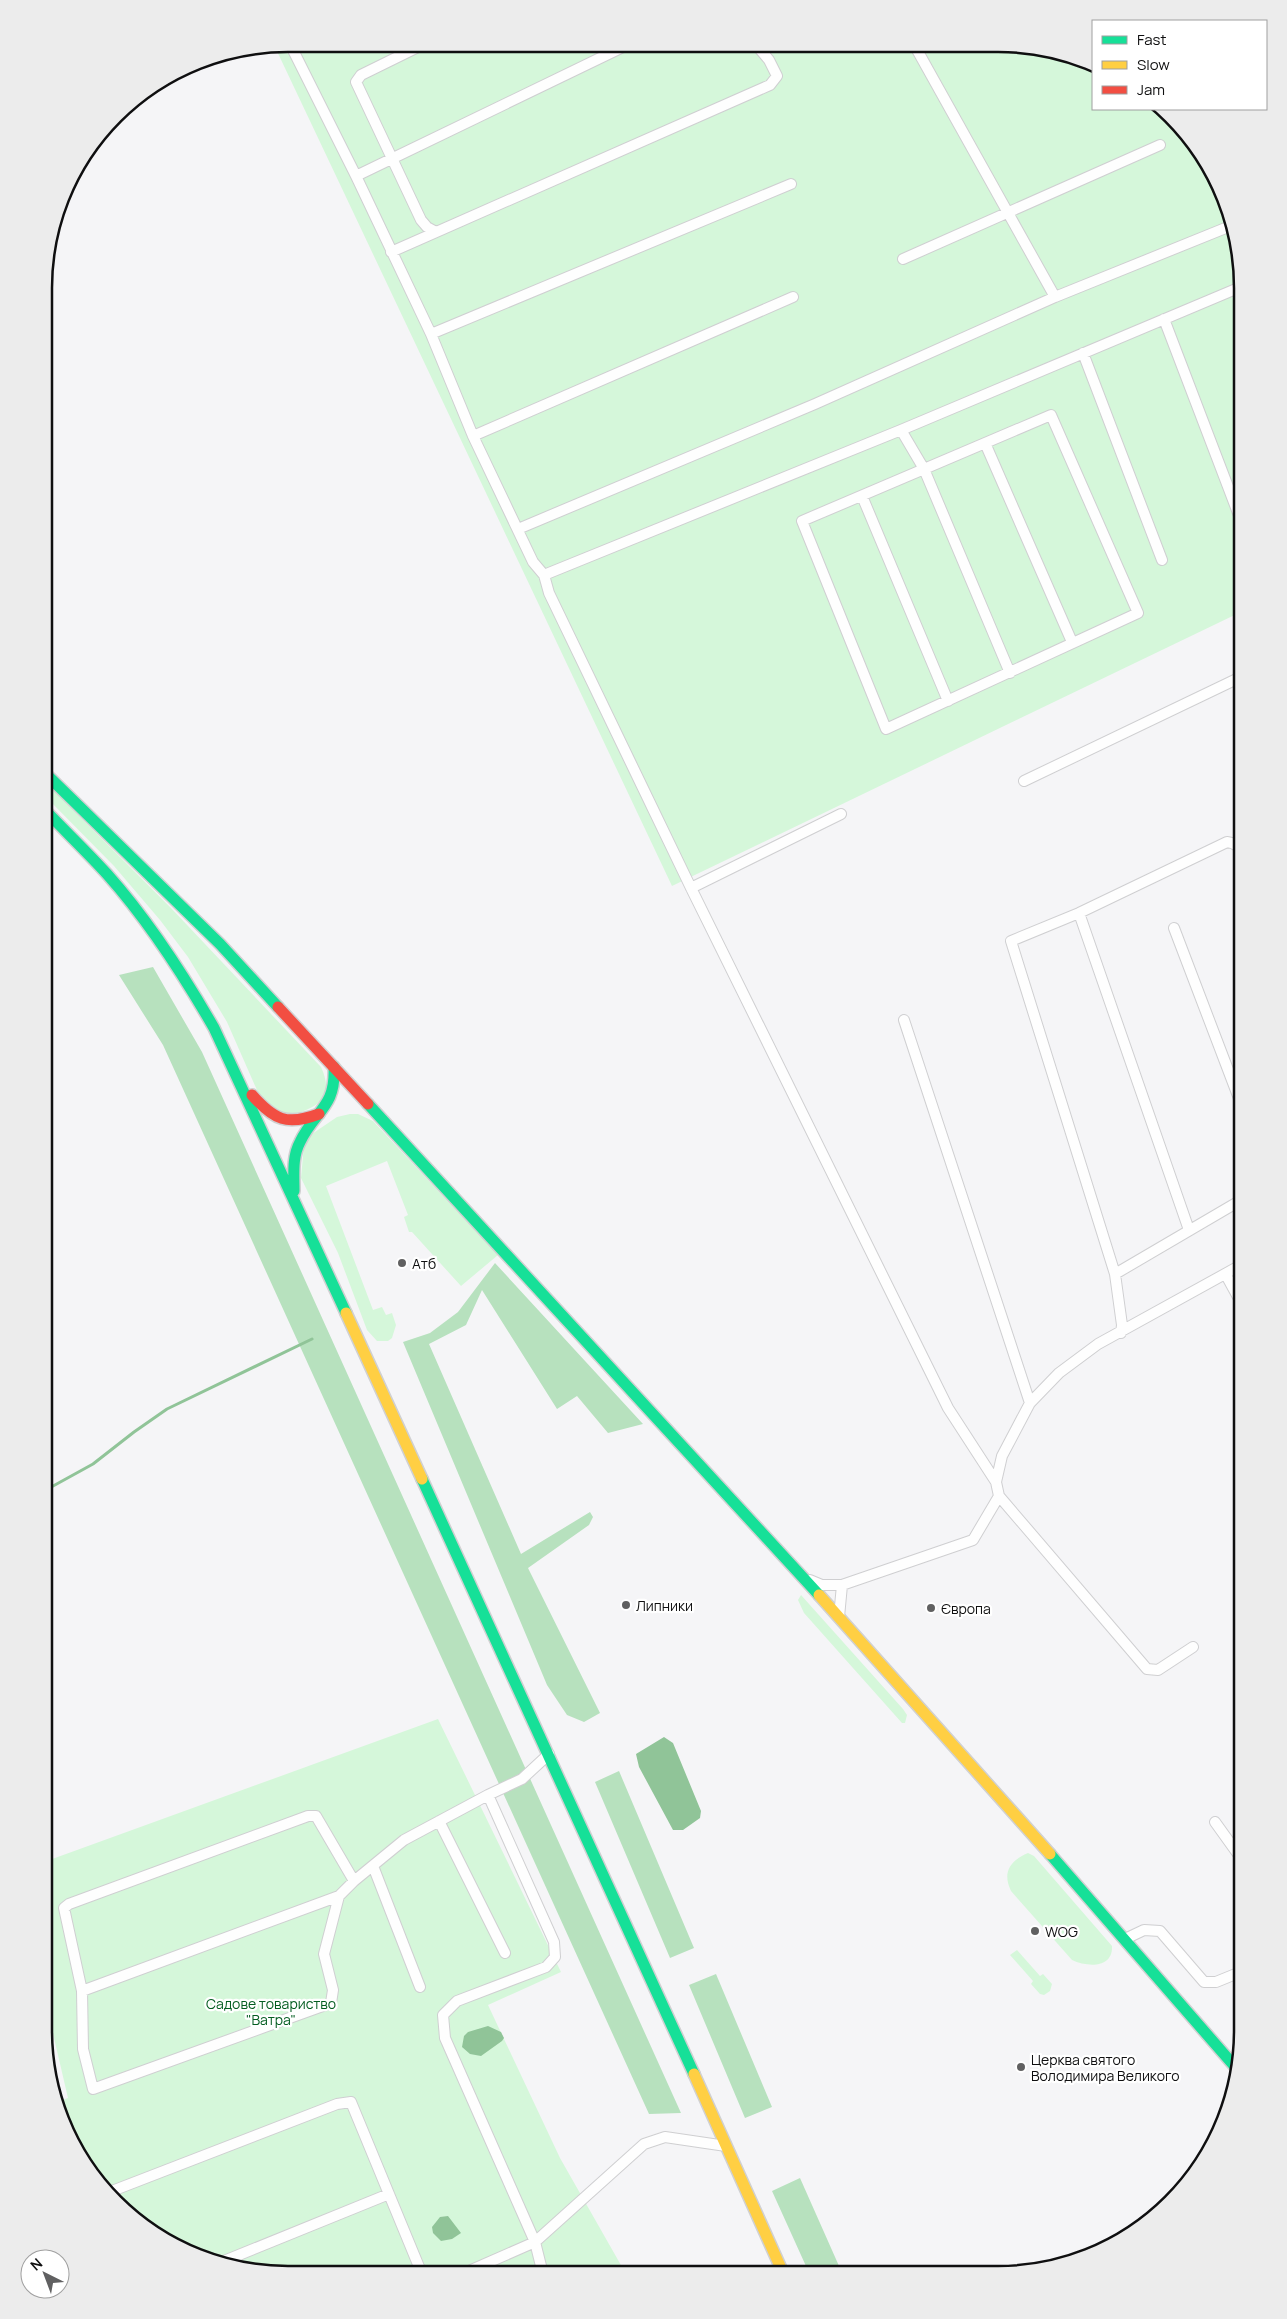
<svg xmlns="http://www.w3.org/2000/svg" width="1287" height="2319" font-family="Manrope,sans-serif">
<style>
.green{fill:#d5f7da}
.forest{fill:#b7e1be}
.water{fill:#90c498}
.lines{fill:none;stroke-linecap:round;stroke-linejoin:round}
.stream{stroke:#90c498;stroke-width:3}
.street-casing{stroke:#cfcfd1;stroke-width:12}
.fast-casing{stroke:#d0d0d1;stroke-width:14}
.slow-casing{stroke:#d0d0d1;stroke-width:14}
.jam-casing{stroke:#d0d0d1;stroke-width:14}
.street{stroke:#fefefe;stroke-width:10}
.fast{stroke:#16e098;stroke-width:11}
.slow{stroke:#ffcf43;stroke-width:11}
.jam{stroke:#f24e42;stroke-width:11}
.poi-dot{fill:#606061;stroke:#fff;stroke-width:2}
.labels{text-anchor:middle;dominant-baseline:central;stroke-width:4.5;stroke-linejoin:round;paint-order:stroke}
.poi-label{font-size:14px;fill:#0f0f10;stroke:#fff;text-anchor:start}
.park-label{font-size:14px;fill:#045d21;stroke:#fff}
.rim{fill:none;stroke:#0f0f10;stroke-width:2.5}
</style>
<rect width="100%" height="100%" fill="#f5f5f7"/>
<path class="green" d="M289,44L1046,48L1093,65V109H1163L1202,152L1230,210L1243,289V611L672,886L275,47Z
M45,782L171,908L321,1067C337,1102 313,1108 287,1117L260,1097L227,1022L188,957L160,920L114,866L45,796Z
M350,1114H358L373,1121L498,1255L461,1286L412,1232H409L404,1217L408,1215L387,1161L326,1186L373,1310L382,1307L386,1315L392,1313L396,1325L392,1338L388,1341H377L367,1330L338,1253L301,1178L304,1145L309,1136L337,1117Z
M801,1595L903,1709L907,1715L905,1723H902L804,1613L798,1600Z
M438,1719L561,1972L488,2005L560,2158L626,2274L257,2273L195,2256L127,2215L85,2167L57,2109L56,2102L68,2098L44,1995V1862Z
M1028,1853L1034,1856L1112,1946C1113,1969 1087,1967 1072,1960L1011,1891C1002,1872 1010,1861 1028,1853Z
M1017,1950L1040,1976L1043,1974L1052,1984L1050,1991L1044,1995L1040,1994L1031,1984L1033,1981L1010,1955Z"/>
<path class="forest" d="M153,967L202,1052L681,2113L649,2114L163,1045L119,975Z
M495,1263L643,1424L608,1433L577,1396L557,1409L482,1290L466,1325L429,1344L521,1554L590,1512L593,1517L589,1525L528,1568L600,1713L584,1722L567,1715L547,1685L403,1342L430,1333L458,1312Z
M619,1771L694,1948L670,1958L595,1782Z
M716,1974L772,2107L745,2118L689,1985Z
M800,2178L843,2275H810L772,2191Z"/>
<path class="water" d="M664,1737L673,1743L701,1811L700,1818L683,1830H673L639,1767L636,1754Z
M488,2026L501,2032L504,2038L502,2041L481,2056L470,2054L462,2047L464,2036L468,2032Z
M448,2216L461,2233L452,2239L441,2241L433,2233L432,2227L440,2217Z"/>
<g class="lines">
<path class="stream" d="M44,1491L93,1464L134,1432L167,1409L312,1339"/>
<defs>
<path id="street" d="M290,44L356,176L431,334L473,436L533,562L544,575L549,593L691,888L948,1408L996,1482
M422,45L361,75L356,82L421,220L427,227L436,232
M916,48L1055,297
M356,176L625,46
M391,252L770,85L777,76L769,60L758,47
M903,259L1160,145
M1164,319L1243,526
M431,334L791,184
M1083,353L1162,560
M1051,415L1138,613L886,729L802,521Z
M901,430L924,469L1010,673
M473,436L793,297
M985,443L1072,642
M862,496L948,701
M518,529L815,404L1055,297L1233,225
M544,575L901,430L1243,286
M1024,781L1243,676
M691,888L841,814
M1079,913L1189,1230
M1174,928L1243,1109
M904,1020L1030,1403
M1115,1274L1243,1199
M1226,1275L1243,1306
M1121,1333L1122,1325L1115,1274L1011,941L1079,913L1227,842C1236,843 1239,847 1243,856
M999,1496L1147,1669L1158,1670L1193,1647
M810,1580L822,1585H842L973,1540L999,1496L996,1482L1002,1456L1030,1403L1059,1373L1098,1344L1243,1264
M839,1617L842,1585
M1239,1756L1243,1753
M488,1795L554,1942L555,1957L546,1967L457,2001L443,2015L445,2038L535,2242L543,2274
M439,1821L505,1953
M1215,1822L1243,1861
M373,1866L420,1987
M354,1881L316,1816H308L69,1904L64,1908L82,1991L83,2049L93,2089L331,2003L333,1990L324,1954L339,1896L354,1881L404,1840L488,1795L522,1779L549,1754
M1125,1939L1144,1930L1160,1931L1204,1982H1216L1243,1971
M82,1991L339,1896
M109,2194L112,2191L337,2104L351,2102L422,2274
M219,2263L389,2194
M462,2274L535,2242L644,2144L665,2137L726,2146"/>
<path id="fast" d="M45,773L220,944L278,1007
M45,810C65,831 87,852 107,874C148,920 183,974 214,1028L346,1313
M368,1104L819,1595
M294,1191C294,1174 292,1157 300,1142C315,1110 336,1108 334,1067
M422,1479L694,2074
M1050,1854L1237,2069"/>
<path id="slow" d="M346,1313L422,1479
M819,1595L1050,1854
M694,2074L784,2275"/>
<path id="jam" d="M278,1007L368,1104
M252,1095C274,1120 287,1126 319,1114"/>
</defs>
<use href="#street" class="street-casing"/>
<use href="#fast" class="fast-casing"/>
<use href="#slow" class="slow-casing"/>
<use href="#jam" class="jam-casing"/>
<use href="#street" class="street"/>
<use href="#fast" class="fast"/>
<use href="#slow" class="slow"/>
<use href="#jam" class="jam"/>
</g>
<g class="poi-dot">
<circle cx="402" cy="1263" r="5"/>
<circle cx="626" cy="1605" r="5"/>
<circle cx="931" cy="1608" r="5"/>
<circle cx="1035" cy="1931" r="5"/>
<circle cx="1021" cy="2067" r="5"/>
</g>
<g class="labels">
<g class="poi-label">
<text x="412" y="1263">Атб</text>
<text x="636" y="1605">Липники</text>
<text x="941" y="1608">Європа</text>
<text x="1045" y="1931">WOG</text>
<text x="1031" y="2059">Церква святого<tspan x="1031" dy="16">Володимира Великого</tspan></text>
</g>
<g class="park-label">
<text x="271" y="2003">Садове товариство<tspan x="271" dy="16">"Ватра"</tspan></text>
</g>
</g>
<path d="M0 0H1287V2319H0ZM288 52H998A236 236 0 0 1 1234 288V2030A236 236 0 0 1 998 2266H288A236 236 0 0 1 52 2030V288A236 236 0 0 1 288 52Z" fill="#ececec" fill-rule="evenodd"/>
<path class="rim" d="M288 52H998A236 236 0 0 1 1234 288V2030A236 236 0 0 1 998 2266H288A236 236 0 0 1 52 2030V288A236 236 0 0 1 288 52Z"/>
<rect x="1092" y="20" width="175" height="90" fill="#ffffff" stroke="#9f9f9f"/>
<rect x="1102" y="36" width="25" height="8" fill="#16e098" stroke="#9f9f9f"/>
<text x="1137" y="45" font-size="15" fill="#0f0f10">Fast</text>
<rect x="1102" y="61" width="25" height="8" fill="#ffcf43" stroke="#9f9f9f"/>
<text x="1137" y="70" font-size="15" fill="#0f0f10">Slow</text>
<rect x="1102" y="86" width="25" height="8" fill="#f24e42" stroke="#9f9f9f"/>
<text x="1137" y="95" font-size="15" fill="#0f0f10">Jam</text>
<g transform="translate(45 2274) rotate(318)"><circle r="24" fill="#ffffff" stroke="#9f9f9f"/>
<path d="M0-4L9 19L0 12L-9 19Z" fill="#606061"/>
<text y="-8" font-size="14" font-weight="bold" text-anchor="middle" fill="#0f0f10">N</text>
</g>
</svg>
